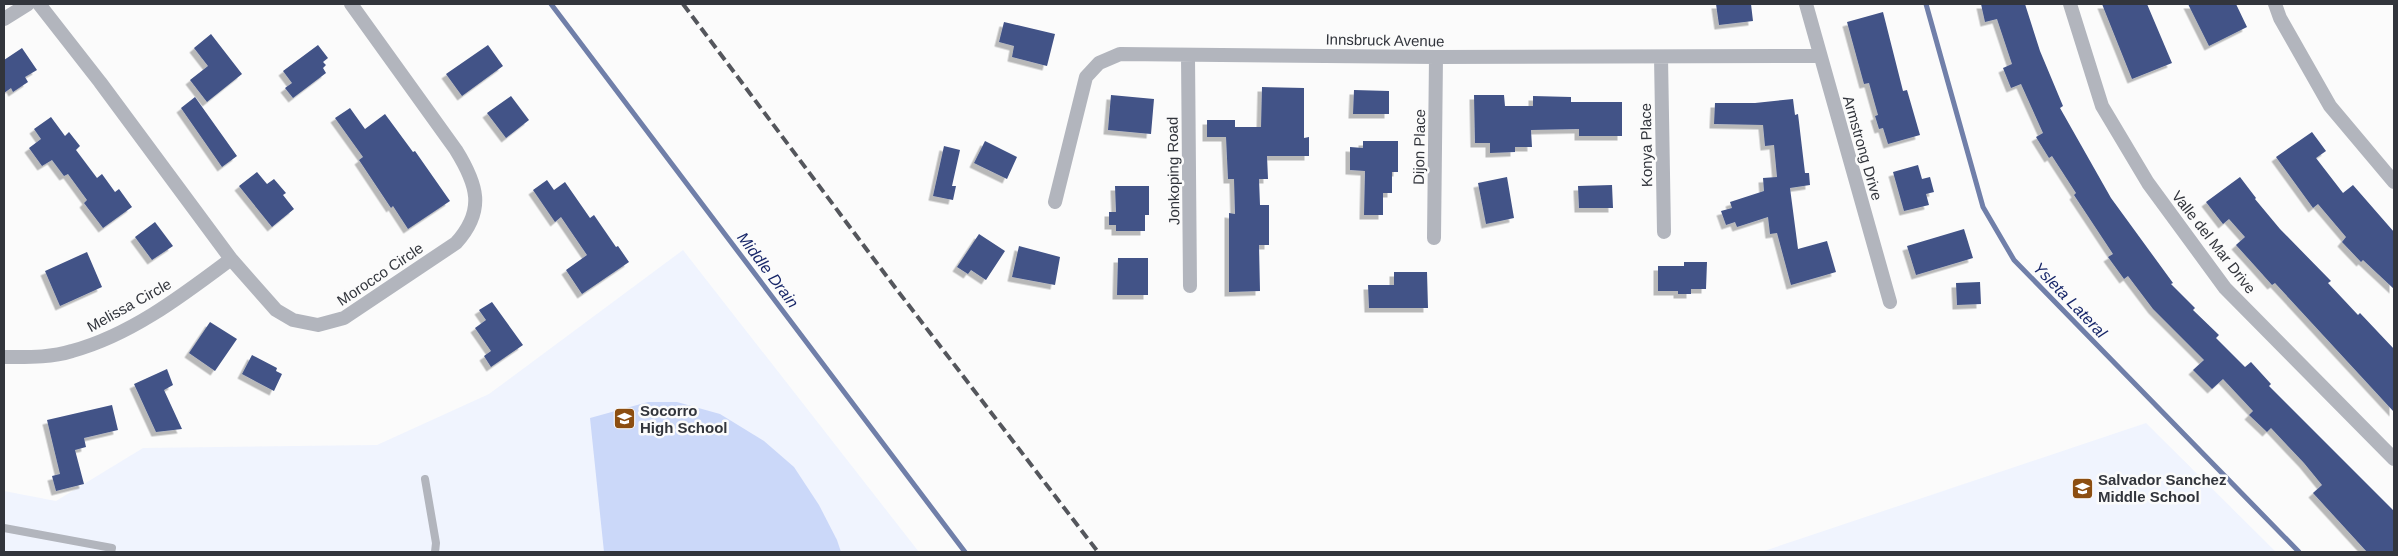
<svg xmlns="http://www.w3.org/2000/svg" width="2398" height="556" font-family="Helvetica,sans-serif">
<style>
.built{fill:#f0f4fe}
.green{fill:#cbd8f9}
.lines{fill:none;stroke-linecap:round;stroke-linejoin:round}
.stream{stroke:#707fa9;stroke-width:5}
.building{fill:#425387;filter:url(#shadow)}
.service{stroke:#b2b5bd;stroke-width:8}
.minor{stroke:#b2b5bd;stroke-width:14}
.rail{stroke:#54565c;stroke-width:4;stroke-dasharray:10 5;stroke-linecap:butt}
.labels{text-anchor:middle;dominant-baseline:central;stroke-width:5;stroke-linejoin:round;paint-order:stroke}
.street-label{font-size:15px;fill:#32353c;stroke:#fbfbfb}
.poi-label{font-size:15px;font-weight:bold;fill:#32353c;stroke:#fbfbfb;text-anchor:start}
.water-label{font-size:16px;font-style:italic;fill:#182769;stroke:#fbfbfb}
</style>
<defs>
<filter id="shadow"><feDropShadow dx="-4.5" dy="4.5" stdDeviation="0" flood-color="#0004"/></filter>
</defs>
<rect width="100%" height="100%" fill="#fbfbfb"/>
<path class="built" d="M683,250L919,552H4V491L56,501L143,448L377,445L489,394Z
M2146,423L2276,552H1761Z"/>
<path class="green" d="M648,402H677L720,414L764,441L794,467L819,505L837,540L841,552H604L590,418Z"/>
<g class="lines">
<path class="stream" d="M551,4L965,552
M1926,4L1983,207L2014,260L2299,552"/>
</g>
<path class="building" d="M1716,4H1751L1753,21L1719,25Z
M1981,4H2025L2040,51L2063,106L2060,108L2111,198L2173,283L2171,284L2195,308L2193,310L2219,335L2216,338L2245,367L2251,362L2271,384L2269,386L2394,511V552H2367L2313,493L2322,485L2304,463L2271,428L2267,432L2249,415L2253,411L2223,379L2212,389L2193,370L2204,360L2153,309L2128,276L2124,279L2108,257L2113,254L2074,195L2076,193L2052,156L2049,158L2036,137L2043,133L2021,84L2011,88L2003,68L2012,64L1997,19L1985,22Z
M2102,4H2147L2172,63L2132,79Z
M2188,4H2236L2247,27L2209,46Z
M1883,12L1903,91L1907,90L1920,135L1888,144L1883,128L1879,129L1875,116L1878,115L1869,83L1864,84L1847,22Z
M1004,22L1055,34L1047,66L1012,57L1014,46L999,42Z
M211,34L242,74L207,102L190,80L208,66L194,48Z
M318,45L328,58L323,62L326,65L323,68L326,73L293,98L285,88L292,83L283,71Z
M488,45L503,66L462,96L446,74Z
M22,48L37,70L25,77L28,82L13,92L11,88L4,93V60Z
M1262,87L1304,88V138L1309,137V156H1267L1268,179H1259L1260,205H1269V245H1259L1260,291L1229,292V213L1235,214L1234,179H1228L1226,137H1207V120H1235V127H1261Z
M1354,90L1389,91V114H1353Z
M1111,95L1154,99L1151,134L1108,130Z
M1474,95H1504L1505,106H1533V96L1571,97V102H1622V136H1579V129L1531,130L1532,147H1515V152L1490,153V143H1475Z
M511,96L529,120L506,138L487,113Z
M195,97L237,156L222,167L181,108Z
M1793,99L1795,115L1798,114L1805,173H1809L1810,185L1790,188L1798,249L1827,241L1836,272L1791,285L1777,233L1770,234L1768,217L1737,227L1735,222L1726,225L1721,211L1732,208L1730,202L1764,191L1763,178L1777,177L1774,145L1765,146L1763,125L1714,124L1715,103H1755Z
M350,108L365,129L385,114L413,152L415,151L450,201L408,229L393,206L391,208L359,160L363,157L335,118Z
M51,117L65,136L69,132L80,146L76,150L97,178L102,174L115,192L119,189L132,207L103,228L84,203L87,200L68,174L64,176L52,160L42,166L29,148L41,139L34,129Z
M2312,132L2326,151L2316,158L2343,193L2353,185L2394,232V289L2363,260L2361,262L2342,242L2346,237L2318,204L2313,208L2276,157Z
M985,141L1017,157L1007,179L974,163Z
M1363,141H1398V172H1392V193H1383V215H1364L1365,171L1350,170V147L1363,148Z
M944,146L960,150L952,186H956L953,200L933,196Z
M1918,165L1922,179L1930,177L1934,192L1926,194L1929,205L1904,211L1893,172Z
M257,172L267,184L274,179L286,193L283,195L294,209L272,227L239,186Z
M1507,177L1514,218L1486,224L1478,183Z
M2240,177L2256,198L2255,199L2280,229L2331,281L2328,283L2358,315L2360,313L2394,349V412L2275,283L2272,285L2255,266L2236,245L2245,237L2229,219L2223,224L2206,202Z
M547,180L554,190L565,182L590,218L594,215L616,247L618,246L629,262L582,294L566,270L587,255L561,217L555,222L533,190Z
M1612,185L1613,208H1579L1578,186Z
M1115,186H1149V215H1145V231H1116V225H1109V212H1116Z
M155,222L173,246L152,260L135,237Z
M1964,229L1973,258L1916,275L1907,246Z
M979,234L1005,251L986,280L971,270L968,274L957,267Z
M1019,246L1060,257L1055,285L1012,277Z
M87,252L102,287L60,306L45,271Z
M1118,258H1148V295H1117Z
M1684,262H1707L1706,289H1691V294H1678V291H1658V266H1684Z
M1394,272H1427L1428,308H1369L1368,285H1394Z
M1980,282L1981,304L1957,305L1956,283Z
M492,302L523,345L491,367L484,356L491,351L475,328L486,320L479,310Z
M210,322L237,339L215,371L189,353Z
M252,355L277,368L276,371L282,374L274,391L242,374Z
M167,369L173,385L164,390L182,429L156,432L134,384Z
M112,405L118,430L84,438L86,447L75,450L84,484L56,491L52,476L60,474L47,420Z"/>
<g class="lines">
<path class="service" d="M425,479L436,543L435,552
M4,528L112,548L111,552"/>
<path class="minor" d="M39,4L100,82L231,259L276,310L293,320L318,325L344,318L456,243C486,210 477,184 456,150L351,4
M1806,4L1890,302
M2070,4L2102,106L2148,183L2225,288L2394,459
M2275,4L2280,18L2330,106L2394,182
M4,19L28,4
M1188,56L1190,286
M1661,57L1664,232
M1055,202L1086,77L1099,63L1120,54L1436,57L1820,56
M1434,238L1436,57
M4,357C27,357 50,358 72,351C131,335 183,295 231,259"/>
<path class="rail" d="M683,4L894,286L1098,552"/>
</g>
<defs>
<symbol id="school-square" viewBox="-11 -11 22 22"><rect x="-9" y="-9" width="18" height="18" rx="4" fill="#8c4e11" stroke="#fbfbfb"/><path d="M0-5L7-2L0 1L-7-2ZM-4 1L0 2.5L4 1V4Q0 6-4 4Z" fill="#fff"/></symbol>
</defs>
<g fill-rule="evenodd">
<use href="#school-square" x="612" y="406" width="25" height="25"/>
<use href="#school-square" x="2070" y="476" width="25" height="25"/>
</g>
<g class="labels">
<g class="street-label">
<text transform="translate(1385 40) rotate(1)">Innsbruck Avenue</text>
<text transform="translate(1646 145) rotate(-91)">Konya Place</text>
<text transform="translate(1419 147) rotate(-89)">Dijon Place</text>
<text transform="translate(1863 148) rotate(74)">Armstrong Drive</text>
<text transform="translate(1173 171) rotate(-91)">Jonkoping Road</text>
<text transform="translate(2214 242) rotate(52)">Valle del Mar Drive</text>
<text transform="translate(380 274) rotate(-34)">Morocco Circle</text>
<text transform="translate(129 305) rotate(-29)">Melissa Circle</text>
</g>
<g class="poi-label">
<text x="640" y="410">Socorro<tspan x="640" dy="17">High School</tspan></text>
<text x="2098" y="479">Salvador Sanchez<tspan x="2098" dy="17">Middle School</tspan></text>
</g>
<g class="water-label">
<text transform="translate(768 270) rotate(53)">Middle Drain</text>
<text transform="translate(2070 300) rotate(46)">Ysleta Lateral</text>
</g>
</g>
<rect width="2398" height="556" fill="none" stroke="#32353c" stroke-width="10"/>
</svg>
